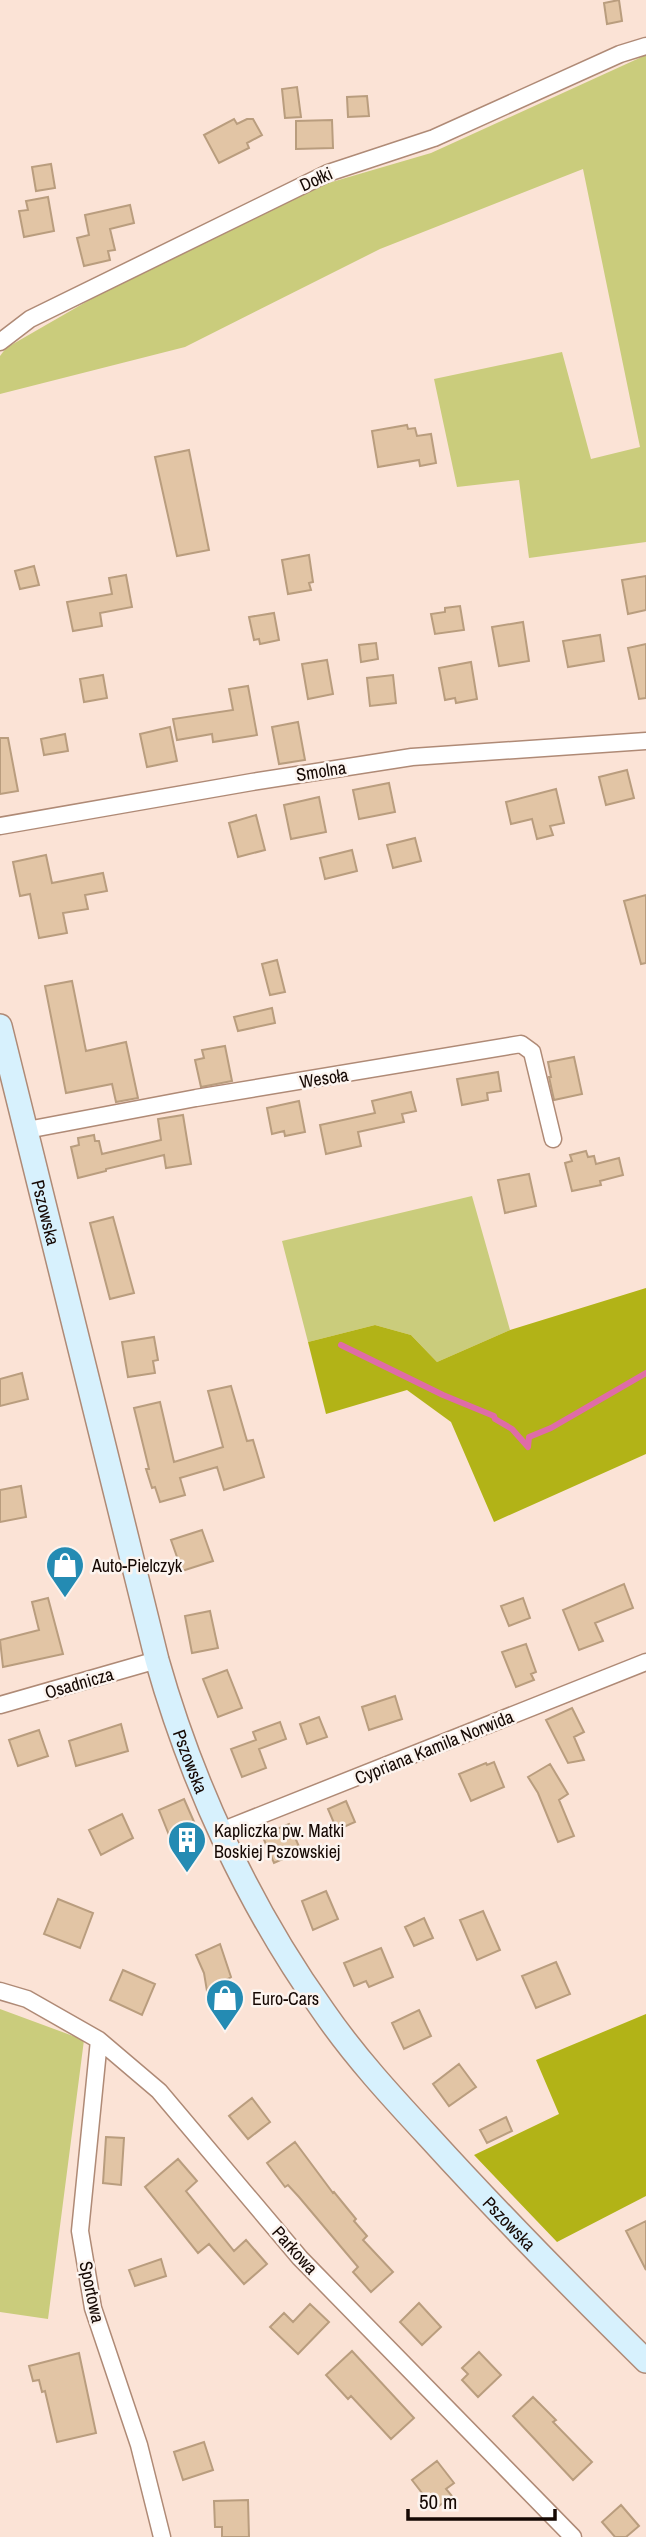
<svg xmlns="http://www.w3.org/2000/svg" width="646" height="2537" font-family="'Archivo Narrow',sans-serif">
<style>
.green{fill:#cacc7c}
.forest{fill:#b2b317}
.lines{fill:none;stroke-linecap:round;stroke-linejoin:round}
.stream{stroke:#df6ca7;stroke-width:6}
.building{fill:#e2c5a5;stroke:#b99d7e;stroke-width:2}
.minor-casing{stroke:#af8a76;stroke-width:19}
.secondary-casing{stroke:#af8a76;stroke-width:26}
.minor{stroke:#fff;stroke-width:16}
.secondary{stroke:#d7f1fd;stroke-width:23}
.labels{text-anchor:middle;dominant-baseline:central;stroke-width:5;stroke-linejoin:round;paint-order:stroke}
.street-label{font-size:18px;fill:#150803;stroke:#fcf4ef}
.poi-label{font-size:18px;fill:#150803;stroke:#fcf4ef;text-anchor:start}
</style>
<rect width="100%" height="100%" fill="#fbe3d6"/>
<path class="green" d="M646,55V542L529,558L519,480L457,487L434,379L562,352L591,459L640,447L583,169L380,249L185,347L0,394V356L6,348L105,291L325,184L431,153Z
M472,1196L510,1330L437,1362L411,1335L375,1325L308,1342L282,1241Z
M0,2009L84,2040L48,2319L0,2312Z"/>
<path class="forest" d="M646,1288V1454L494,1522L451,1422L407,1390L326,1414L308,1342L375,1325L411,1335L437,1362L510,1330Z
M646,2014V2196L557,2242L474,2155L559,2114L536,2060Z"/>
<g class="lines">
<path class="stream" d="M341,1345L443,1395L494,1416L495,1419L512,1429L528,1447L529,1437L551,1428L646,1373"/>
</g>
<path class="building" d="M619,0L622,21L607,24L604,3Z
M297,87L301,117L285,118L282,89Z
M367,96L369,116L348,117L347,97Z
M234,119L237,124L247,119H253L262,135L247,143L249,148L219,163L204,135Z
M332,120L333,148L296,149V121Z
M51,164L55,188L36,191L32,167Z
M48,197L54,231L24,237L19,211L28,210L26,201Z
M130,205L134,223L110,229L115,250L108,251L110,260L84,266L77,238L89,235L85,215Z
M407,425L408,429L415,428L417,436L431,434L436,463L420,466L419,460L378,467L372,431Z
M189,450L209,550L177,556L155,457Z
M309,555L313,582L309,583L311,590L288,594L282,560Z
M34,566L39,585L20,589L15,571Z
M126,575L132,607L100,613L102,626L73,631L67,602L112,594L109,578Z
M646,576V610L628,614L622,580Z
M460,606L464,630L435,634L431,614L445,612V608Z
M274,613L279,640L260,644L259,639L254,640L249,617Z
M523,622L529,661L499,666L492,627Z
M600,635L604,661L568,667L563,641Z
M376,643L378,659L361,662L359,645Z
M646,644V698L639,699L628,648Z
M327,660L333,694L308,699L302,664Z
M471,662L477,699L456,703L455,698L445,700L439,668Z
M103,675L107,698L84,702L80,679Z
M393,675L396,703L370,706L367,678Z
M248,686L257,735L213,742L212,734L177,740L173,719L233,710L229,689Z
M298,722L305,760L279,764L272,727Z
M170,727L177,761L147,767L140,734Z
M65,734L68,751L44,755L41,739Z
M0,738H8L18,791L0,794Z
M627,770L634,798L606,805L599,777Z
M389,783L395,812L359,819L353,790Z
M556,789L564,823L550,826L553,835L537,839L532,819L511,824L506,802Z
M319,797L326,832L291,839L284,805Z
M256,815L265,850L238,857L229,823Z
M415,838L421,861L393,868L387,845Z
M352,850L357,871L325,879L320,858Z
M46,855L52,883L103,873L107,891L85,895L88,909L63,913L67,933L39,938L30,894L20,896L13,862Z
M646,895V963L641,964L624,901Z
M277,960L285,992L270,995L262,964Z
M72,981L86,1051L126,1042L138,1098L116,1102L112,1084L66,1093L45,986Z
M272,1008L275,1023L238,1031L234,1017Z
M225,1046L232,1081L201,1087L195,1060L204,1058L202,1050Z
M574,1057L582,1094L554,1100L549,1077H551L548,1062Z
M498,1072L501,1091L487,1093L488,1100L462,1105L457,1079Z
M411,1092L416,1111L402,1114L404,1122L358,1132L361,1146L326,1154L320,1125L375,1113L372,1101Z
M299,1101L305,1132L285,1136L284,1131L272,1134L267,1108Z
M183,1115L191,1164L166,1168L164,1155L106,1169V1171L78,1178L71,1147L79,1145L78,1138L94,1135L95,1141H99L102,1154L161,1140L158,1119Z
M586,1151L588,1157L594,1156L596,1164L619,1158L623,1175L600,1181L601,1185L572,1191L565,1163L572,1161L570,1155Z
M529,1174L536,1206L505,1213L498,1180Z
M113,1217L134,1293L110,1299L90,1223Z
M154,1337L158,1360L153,1361L155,1373L128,1377L122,1342Z
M22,1373L28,1399L0,1406V1379Z
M231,1386L247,1441L253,1440L264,1477L224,1490L217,1467L180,1478L185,1495L160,1502L155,1487L152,1488L146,1469H149L134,1408L160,1402L174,1462L223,1447L208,1391Z
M21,1486L26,1517L0,1522V1490Z
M202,1530L213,1561L182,1571L171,1540Z
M624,1584L633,1608L595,1623L603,1641L579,1650L563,1610Z
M48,1598L63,1654L3,1667L0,1640L39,1630L32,1602Z
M523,1598L530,1618L509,1626L501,1606Z
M210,1611L218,1648L192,1653L185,1616Z
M526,1644L536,1672L531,1674L534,1680L516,1687L502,1652Z
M227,1670L242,1708L218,1717L203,1679Z
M395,1696L402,1719L369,1730L362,1707Z
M572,1708L584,1732L574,1737L584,1760L568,1763L546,1720Z
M319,1717L327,1737L307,1744L300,1724Z
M280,1722L286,1739L259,1749L266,1768L242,1777L231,1749L256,1740L253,1732Z
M121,1724L128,1751L76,1766L69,1741Z
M39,1730L48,1756L18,1766L9,1740Z
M494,1762L504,1787L471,1801L459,1774L486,1763L487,1765Z
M550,1764L568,1794L559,1800L574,1836L558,1842L538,1793L528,1777Z
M184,1799L195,1824L169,1835L159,1810Z
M346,1801L355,1822L337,1830L328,1809Z
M122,1814L133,1838L101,1855L89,1830Z
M289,1824L301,1851L274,1863L262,1835Z
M326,1891L338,1919L313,1930L302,1901Z
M58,1899L93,1913L80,1948L44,1934Z
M483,1911L500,1950L477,1960L460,1920Z
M424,1918L433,1938L414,1946L405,1927Z
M220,1944L231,1977L207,1991L204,1973L196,1955Z
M381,1948L393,1977L369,1987L366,1981L354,1986L344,1963Z
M556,1962L570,1994L536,2008L522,1976Z
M123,1970L155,1984L142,2015L110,2000Z
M419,2010L431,2036L404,2049L392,2023Z
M459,2064L476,2087L449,2106L433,2084Z
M252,2098L270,2122L248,2139L229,2116Z
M506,2117L512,2131L487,2143L480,2130Z
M106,2137L124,2138L121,2185L103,2183Z
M295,2142L333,2193L334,2192L356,2219L354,2221L367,2236L363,2240L393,2272L371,2292L353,2272L358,2267L299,2197L288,2185L285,2187L267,2163Z
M178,2159L197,2181L186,2191L234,2251L246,2240L267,2264L244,2284L209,2244L198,2253L145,2187Z
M646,2221V2270L626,2231Z
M161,2259L166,2276L135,2286L129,2270Z
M419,2303L441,2327L422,2345L400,2322Z
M310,2304L329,2322L298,2354L270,2327L284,2313L293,2322Z
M352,2351L414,2418L391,2439L351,2396L348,2399L326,2375Z
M479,2352L501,2375L478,2397L462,2380L468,2374L462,2368Z
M79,2353L96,2433L57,2442L45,2391L42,2392L39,2380L33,2381L29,2366Z
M533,2397L556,2420L553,2422L592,2462L573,2480L513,2416Z
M204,2442L213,2470L183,2480L174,2452Z
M437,2461L454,2483L446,2489L452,2496L439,2506L433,2499L429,2502L412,2480Z
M248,2500L249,2537H222V2527H215L214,2501Z
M621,2505L639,2526L626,2537H615L602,2522Z"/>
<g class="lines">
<defs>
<path id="minor" d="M0,342L30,319L328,173L434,138L620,54L646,46
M0,826L252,782L412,757L646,741
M27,1130L196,1098L521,1044L532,1052L553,1139
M0,1705L157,1660
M221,1831L646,1662
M0,1991L27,1999L99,2040L159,2091L300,2258L573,2537
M99,2040L80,2231L93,2308L139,2445L162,2537"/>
<g id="secondary">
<path id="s1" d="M0,1026L157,1660C192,1784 249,1907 324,2012C355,2057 392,2097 429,2137C499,2214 572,2288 646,2361"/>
</g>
</defs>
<use href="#minor" class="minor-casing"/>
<use href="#secondary" class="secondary-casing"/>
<use href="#minor" class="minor"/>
<use href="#secondary" class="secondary"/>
</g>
<defs>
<symbol id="shop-pin" viewBox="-11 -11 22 30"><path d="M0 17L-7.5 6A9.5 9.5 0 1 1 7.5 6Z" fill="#248bb3" stroke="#fcf4ef"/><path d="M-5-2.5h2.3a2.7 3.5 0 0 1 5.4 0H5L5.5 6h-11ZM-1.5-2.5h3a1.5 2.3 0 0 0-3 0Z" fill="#fff"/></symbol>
<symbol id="building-pin" viewBox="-11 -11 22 30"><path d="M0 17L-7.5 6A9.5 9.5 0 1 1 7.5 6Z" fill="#248bb3" stroke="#fcf4ef"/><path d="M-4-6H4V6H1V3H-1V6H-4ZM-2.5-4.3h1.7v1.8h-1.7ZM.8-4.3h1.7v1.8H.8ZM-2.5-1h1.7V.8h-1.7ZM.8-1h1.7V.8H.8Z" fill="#fff"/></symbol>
</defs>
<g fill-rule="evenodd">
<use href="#shop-pin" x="43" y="1543" width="44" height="60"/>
<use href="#building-pin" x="165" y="1818" width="44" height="60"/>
<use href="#shop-pin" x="203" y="1976" width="44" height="60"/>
</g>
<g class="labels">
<g class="street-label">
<text transform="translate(316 179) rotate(-24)">Dołki</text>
<text transform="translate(321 771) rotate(-9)">Smolna</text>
<text transform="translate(324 1078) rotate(-9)">Wesoła</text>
<text stroke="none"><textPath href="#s1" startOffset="192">Pszowska</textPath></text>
<text transform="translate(79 1683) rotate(-16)">Osadnicza</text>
<text transform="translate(434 1747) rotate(-22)">Cypriana Kamila Norwida</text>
<text stroke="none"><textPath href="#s1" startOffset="760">Pszowska</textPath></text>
<text stroke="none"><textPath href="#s1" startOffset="1326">Pszowska</textPath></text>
<text transform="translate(295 2250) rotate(48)">Parkowa</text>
<text transform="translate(92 2292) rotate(78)">Sportowa</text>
</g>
<g class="poi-label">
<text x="92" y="1565">Auto-Pielczyk</text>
<text x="214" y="1830">Kapliczka pw. Matki<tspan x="214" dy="21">Boskiej Pszowskiej</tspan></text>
<text x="252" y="1998">Euro-Cars</text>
</g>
</g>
<path d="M408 2509v10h147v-10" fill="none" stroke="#150803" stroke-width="3.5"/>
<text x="419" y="2509" font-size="21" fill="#150803" stroke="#fcf4ef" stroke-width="5" paint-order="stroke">50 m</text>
</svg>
